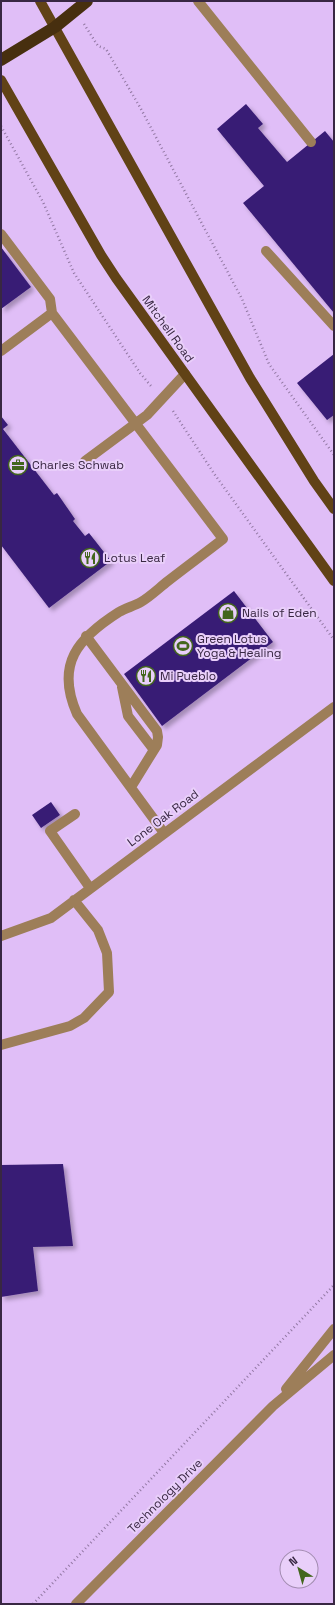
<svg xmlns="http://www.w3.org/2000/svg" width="335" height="1605" font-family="'Space Grotesk',sans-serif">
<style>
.building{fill:#391c75;filter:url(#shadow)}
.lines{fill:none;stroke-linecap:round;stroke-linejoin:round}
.path{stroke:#9278a3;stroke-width:2.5;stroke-dasharray:1 3;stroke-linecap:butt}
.minor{stroke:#9d7e59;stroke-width:10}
.major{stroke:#614216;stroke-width:10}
.highway{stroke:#472f0f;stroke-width:12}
.labels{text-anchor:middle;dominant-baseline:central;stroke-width:4;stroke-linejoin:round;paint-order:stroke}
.street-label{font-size:12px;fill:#382742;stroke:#e9cffa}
.poi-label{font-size:12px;fill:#382742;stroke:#e9cffa;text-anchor:start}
</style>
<defs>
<filter id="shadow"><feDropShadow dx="3.5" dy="3.5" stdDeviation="2" flood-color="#0004"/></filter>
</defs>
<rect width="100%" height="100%" fill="#e0bef7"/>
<path class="building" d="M246,104L263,124L258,128L287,162L325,131L334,142V313L243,203L264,186L217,129Z
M1,247L31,287L1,309Z
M334,354V415L327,420L297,383Z
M1,416L8,425L3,429L54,495L57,493L75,519L73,521L85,536L89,533L111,561L49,608L1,545Z
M234,591L273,642L162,726L124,674Z
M51,802L60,815L41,828L32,815Z
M63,1164L73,1246L33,1247L38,1291L1,1297V1165Z"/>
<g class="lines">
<path class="path" d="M84,24L98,46L106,49L141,109L242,299L269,364L334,455
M1,126L43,202L74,273L140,373L151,386
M173,411L215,475L334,640
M33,1604L334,1285"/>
<path class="minor" d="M198,1L311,142
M1,234L50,299L52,313
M266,251L334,326
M1,351L52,313L223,539C205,553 186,567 168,581C159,588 151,596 141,602C134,606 126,608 119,612C78,638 55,664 77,714L164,833
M85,461L147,415L185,374
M86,636L157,731L158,737L157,745L131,787
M122,687L128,716L154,750
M75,814L50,831L90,888
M1,936L51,918L334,707
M1,1045L70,1026L84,1018L109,992L107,953L98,930L74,900
M286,1389L334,1329
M76,1604L273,1406L334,1355"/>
<path class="major" d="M40,1L250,378L314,481L334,509
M1,80L101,255L116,278L334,581"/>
<path class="highway" d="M1,60L55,27L87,1"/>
</g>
<defs>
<symbol id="office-ring" viewBox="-11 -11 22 22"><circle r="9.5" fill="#e9cffa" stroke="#43661d" stroke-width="1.5"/><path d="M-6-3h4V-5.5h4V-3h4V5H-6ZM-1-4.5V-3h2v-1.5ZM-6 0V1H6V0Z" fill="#43661d"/></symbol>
<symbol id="restaurant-ring" viewBox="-11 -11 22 22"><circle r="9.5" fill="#e9cffa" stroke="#43661d" stroke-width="1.5"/><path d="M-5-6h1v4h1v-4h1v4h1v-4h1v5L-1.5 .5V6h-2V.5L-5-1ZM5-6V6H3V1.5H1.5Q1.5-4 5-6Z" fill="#43661d"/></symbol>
<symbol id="shop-ring" viewBox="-11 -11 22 22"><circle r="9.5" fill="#e9cffa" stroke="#43661d" stroke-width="1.5"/><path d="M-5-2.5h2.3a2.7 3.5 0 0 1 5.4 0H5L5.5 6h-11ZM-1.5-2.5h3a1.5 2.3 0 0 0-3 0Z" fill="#43661d"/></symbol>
<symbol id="stadium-ring" viewBox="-11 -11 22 22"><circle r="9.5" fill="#e9cffa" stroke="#43661d" stroke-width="1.5"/><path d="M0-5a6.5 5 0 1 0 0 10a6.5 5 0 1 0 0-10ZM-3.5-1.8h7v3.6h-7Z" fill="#43661d"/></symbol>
</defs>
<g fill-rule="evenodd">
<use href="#office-ring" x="7" y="454" width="22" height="22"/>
<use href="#restaurant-ring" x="79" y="547" width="22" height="22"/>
<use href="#shop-ring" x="217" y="602" width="22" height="22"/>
<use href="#stadium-ring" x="172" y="635" width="22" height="22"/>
<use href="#restaurant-ring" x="135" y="665" width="22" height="22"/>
</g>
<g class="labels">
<g class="street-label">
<text transform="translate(168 329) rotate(54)">Mitchell Road</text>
<text transform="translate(163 818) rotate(-37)">Lone Oak Road</text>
<text transform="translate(165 1496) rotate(-45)">Technology Drive</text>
</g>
<g class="poi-label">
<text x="32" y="465">Charles Schwab</text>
<text x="104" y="558">Lotus Leaf</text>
<text x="242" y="613">Nails of Eden</text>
<text x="197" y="639">Green Lotus<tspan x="197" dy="14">Yoga &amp; Healing</tspan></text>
<text x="160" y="676">Mi Pueblo</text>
</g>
</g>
<rect width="335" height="1605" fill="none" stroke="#382742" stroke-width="4"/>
<g transform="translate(299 1569) rotate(323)"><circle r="19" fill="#e9cffa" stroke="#a28cb0"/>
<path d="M0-3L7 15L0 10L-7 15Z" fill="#43661d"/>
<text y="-6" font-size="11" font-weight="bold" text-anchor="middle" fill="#382742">N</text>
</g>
</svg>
